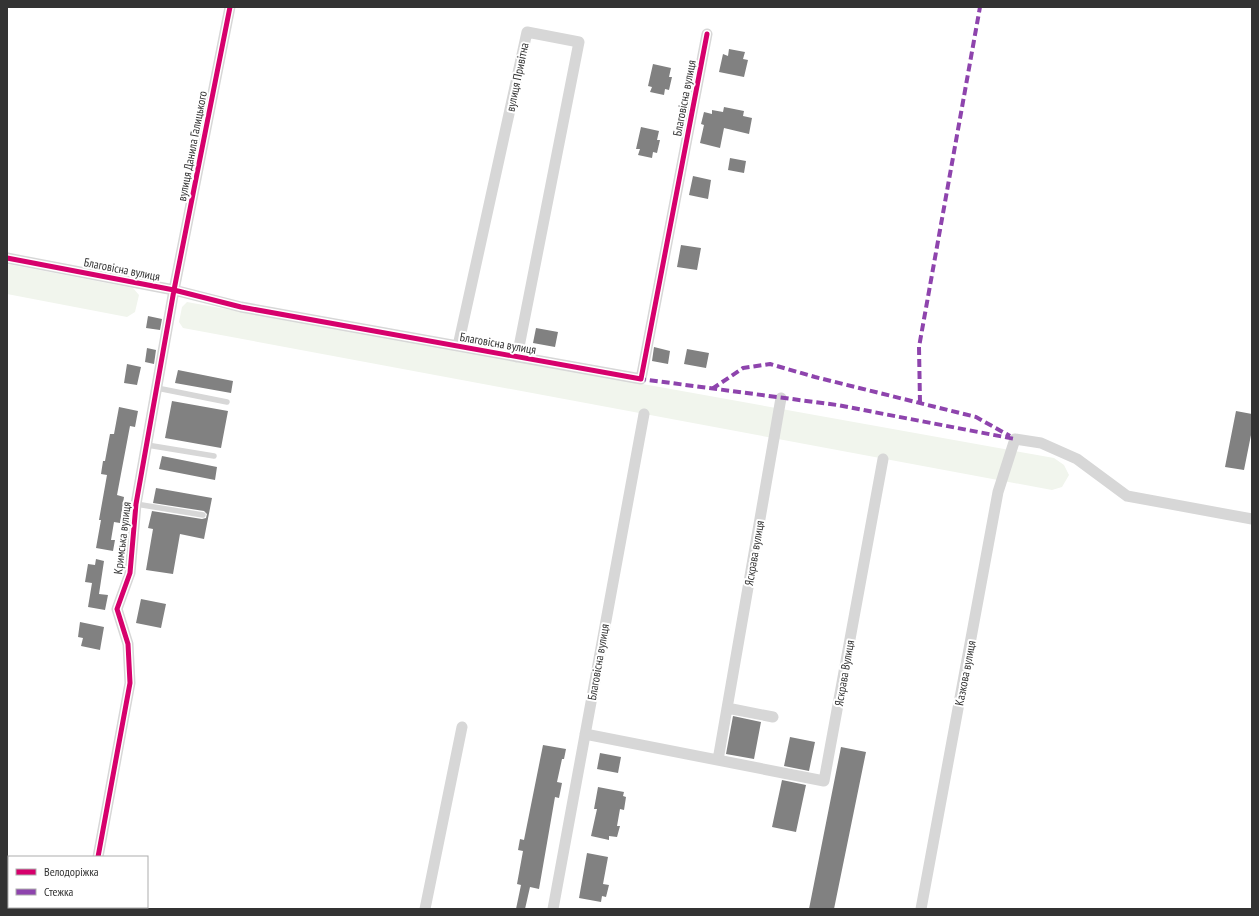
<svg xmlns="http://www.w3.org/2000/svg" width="1259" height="916" font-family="'PT Sans Narrow',sans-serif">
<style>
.green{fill:#f1f5ed}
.building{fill:#818181}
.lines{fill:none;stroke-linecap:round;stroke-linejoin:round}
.service{stroke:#d7d7d7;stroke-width:5.5}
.minor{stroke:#d7d7d7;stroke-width:11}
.quiet{stroke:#8e44ad;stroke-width:4;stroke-dasharray:8 4;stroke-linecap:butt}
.cycleway-casing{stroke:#fff;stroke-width:8}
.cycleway{stroke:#d6006c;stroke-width:5}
.labels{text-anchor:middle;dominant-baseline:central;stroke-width:4;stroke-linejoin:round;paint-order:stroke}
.street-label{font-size:12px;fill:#333;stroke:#fff}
</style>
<rect width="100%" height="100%" fill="#fff"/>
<path class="green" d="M7,264L133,288L139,295L135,312L127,317L7,294Z
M187,302L1054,458L1064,465L1069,475L1062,487L1052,490L183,328L179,322L182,307Z"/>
<path class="building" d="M729,49L745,52L743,59L748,60L744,77L719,72L723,54L728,56Z
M653,64L671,68L669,77H672L669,90L665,89L664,95L650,92L652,87L648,86Z
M724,107L744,111L743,116L752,118L749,134L724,128L720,148L700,143L704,125L701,124L704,112L712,114V110L723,112Z
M641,127L659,131L657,140H660L657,153L653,152L652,158L638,155L640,149H636Z
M730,158L746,161L744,173L728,170Z
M693,176L711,180L708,199L689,195Z
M681,245L701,248L697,270L677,267Z
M148,316L162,319L160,330L146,328Z
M536,328L558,332L555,347L533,343Z
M654,347L670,351L668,364L652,361Z
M147,348L156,350L154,364L145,362Z
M687,349L709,353L706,368L684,364Z
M127,364L141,367L137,385L124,383Z
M178,370L233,381L231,393L175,383Z
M172,401L228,411L221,448L165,438Z
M119,407L138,411L135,427L130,426L117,495L124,497L120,523L114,522L111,540H115L113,551L96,548L101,520H99L107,475L101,474L103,461H105L110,434H114Z
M1236,411L1252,414V430L1244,470L1225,467Z
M162,456L217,467L215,480L159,469Z
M156,488L212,498L204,539L180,534L173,574L146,570L153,529L148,528L152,511L202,519L206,518L207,514L204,511L153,503Z
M96,559L104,561L99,594L108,595L105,610L88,607L92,583L85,582L88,564L95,565Z
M141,599L166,604L161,628L136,623Z
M80,622L104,627L100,650L81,646L83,638L78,637Z
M733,716L761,722L754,759L726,754Z
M790,737L815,742L809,771L784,766Z
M543,745L566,749L564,759H562L557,782L562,783L559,798L555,797L539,889L530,887L525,909H516L521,885L517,884L523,851L518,850L520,839L524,840Z
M841,747L866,752L834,909H809Z
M600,753L621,757L618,773L597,769Z
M782,780L806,785L796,832L772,827Z
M598,787L624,792L623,796L626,797L624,810L620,809L617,826H620L617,837L609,836V840L591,836L597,809H594Z
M587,853L608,857L603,884L609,885L606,897L602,896L601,902L579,898Z"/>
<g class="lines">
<path class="service" d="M157,388L227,402
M147,445L214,456
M136,504L203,515"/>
<path class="minor" d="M7,258L174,290L241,307L641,379L707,34
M458,346L527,32L579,42L517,357
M727,708L773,717
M585,734L824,781L883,459
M718,760L781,398
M98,857L130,683L128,644L117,609L130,573L136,504L174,290L230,7
M88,909V907
M425,909L462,727
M553,909L644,414
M921,909L998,492L1015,439L1041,443L1077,459L1127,496L1252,519"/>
<path class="quiet" d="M642,376L641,379L837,405L1015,439
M712,389L743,368L770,364L815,377L976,417L1010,436
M920,403L919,347L980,7"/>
<defs>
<path id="cycleway" d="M7,258L174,290L241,307L641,379L707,34
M98,857L130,683L128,644L117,609L130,573L136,504L174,290L230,7"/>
</defs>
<use href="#cycleway" class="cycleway-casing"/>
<use href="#cycleway" class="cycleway"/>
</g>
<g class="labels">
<g class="street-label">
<text transform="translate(517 77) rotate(-78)">вулиця Привітна</text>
<text transform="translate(684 98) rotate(-79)">Благовісна вулиця</text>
<text transform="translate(192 146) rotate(-79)">вулиця Данила Галицького</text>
<text transform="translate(122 269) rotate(11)">Благовісна вулиця</text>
<text transform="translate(498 343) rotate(10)">Благовісна вулиця</text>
<text transform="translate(122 538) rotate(-83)">Кримська вулиця</text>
<text transform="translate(754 553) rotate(-80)">Яскрава вулиця</text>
<text transform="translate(598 662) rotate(-80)">Благовісна вулиця</text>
<text transform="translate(844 673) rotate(-80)">Яскрава Вулиця</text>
<text transform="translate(965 673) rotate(-79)">Казкова вулиця</text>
</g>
</g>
<rect width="1259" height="916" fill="none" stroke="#333333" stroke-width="16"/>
<rect x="8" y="856" width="140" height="52" fill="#ffffff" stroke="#adadad"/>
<rect x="16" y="869" width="20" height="6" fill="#d6006c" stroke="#adadad"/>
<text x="44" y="876" font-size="12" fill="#333333">Велодоріжка</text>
<rect x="16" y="889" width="20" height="6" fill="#8e44ad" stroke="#adadad"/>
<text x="44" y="896" font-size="12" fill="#333333">Стежка</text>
</svg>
